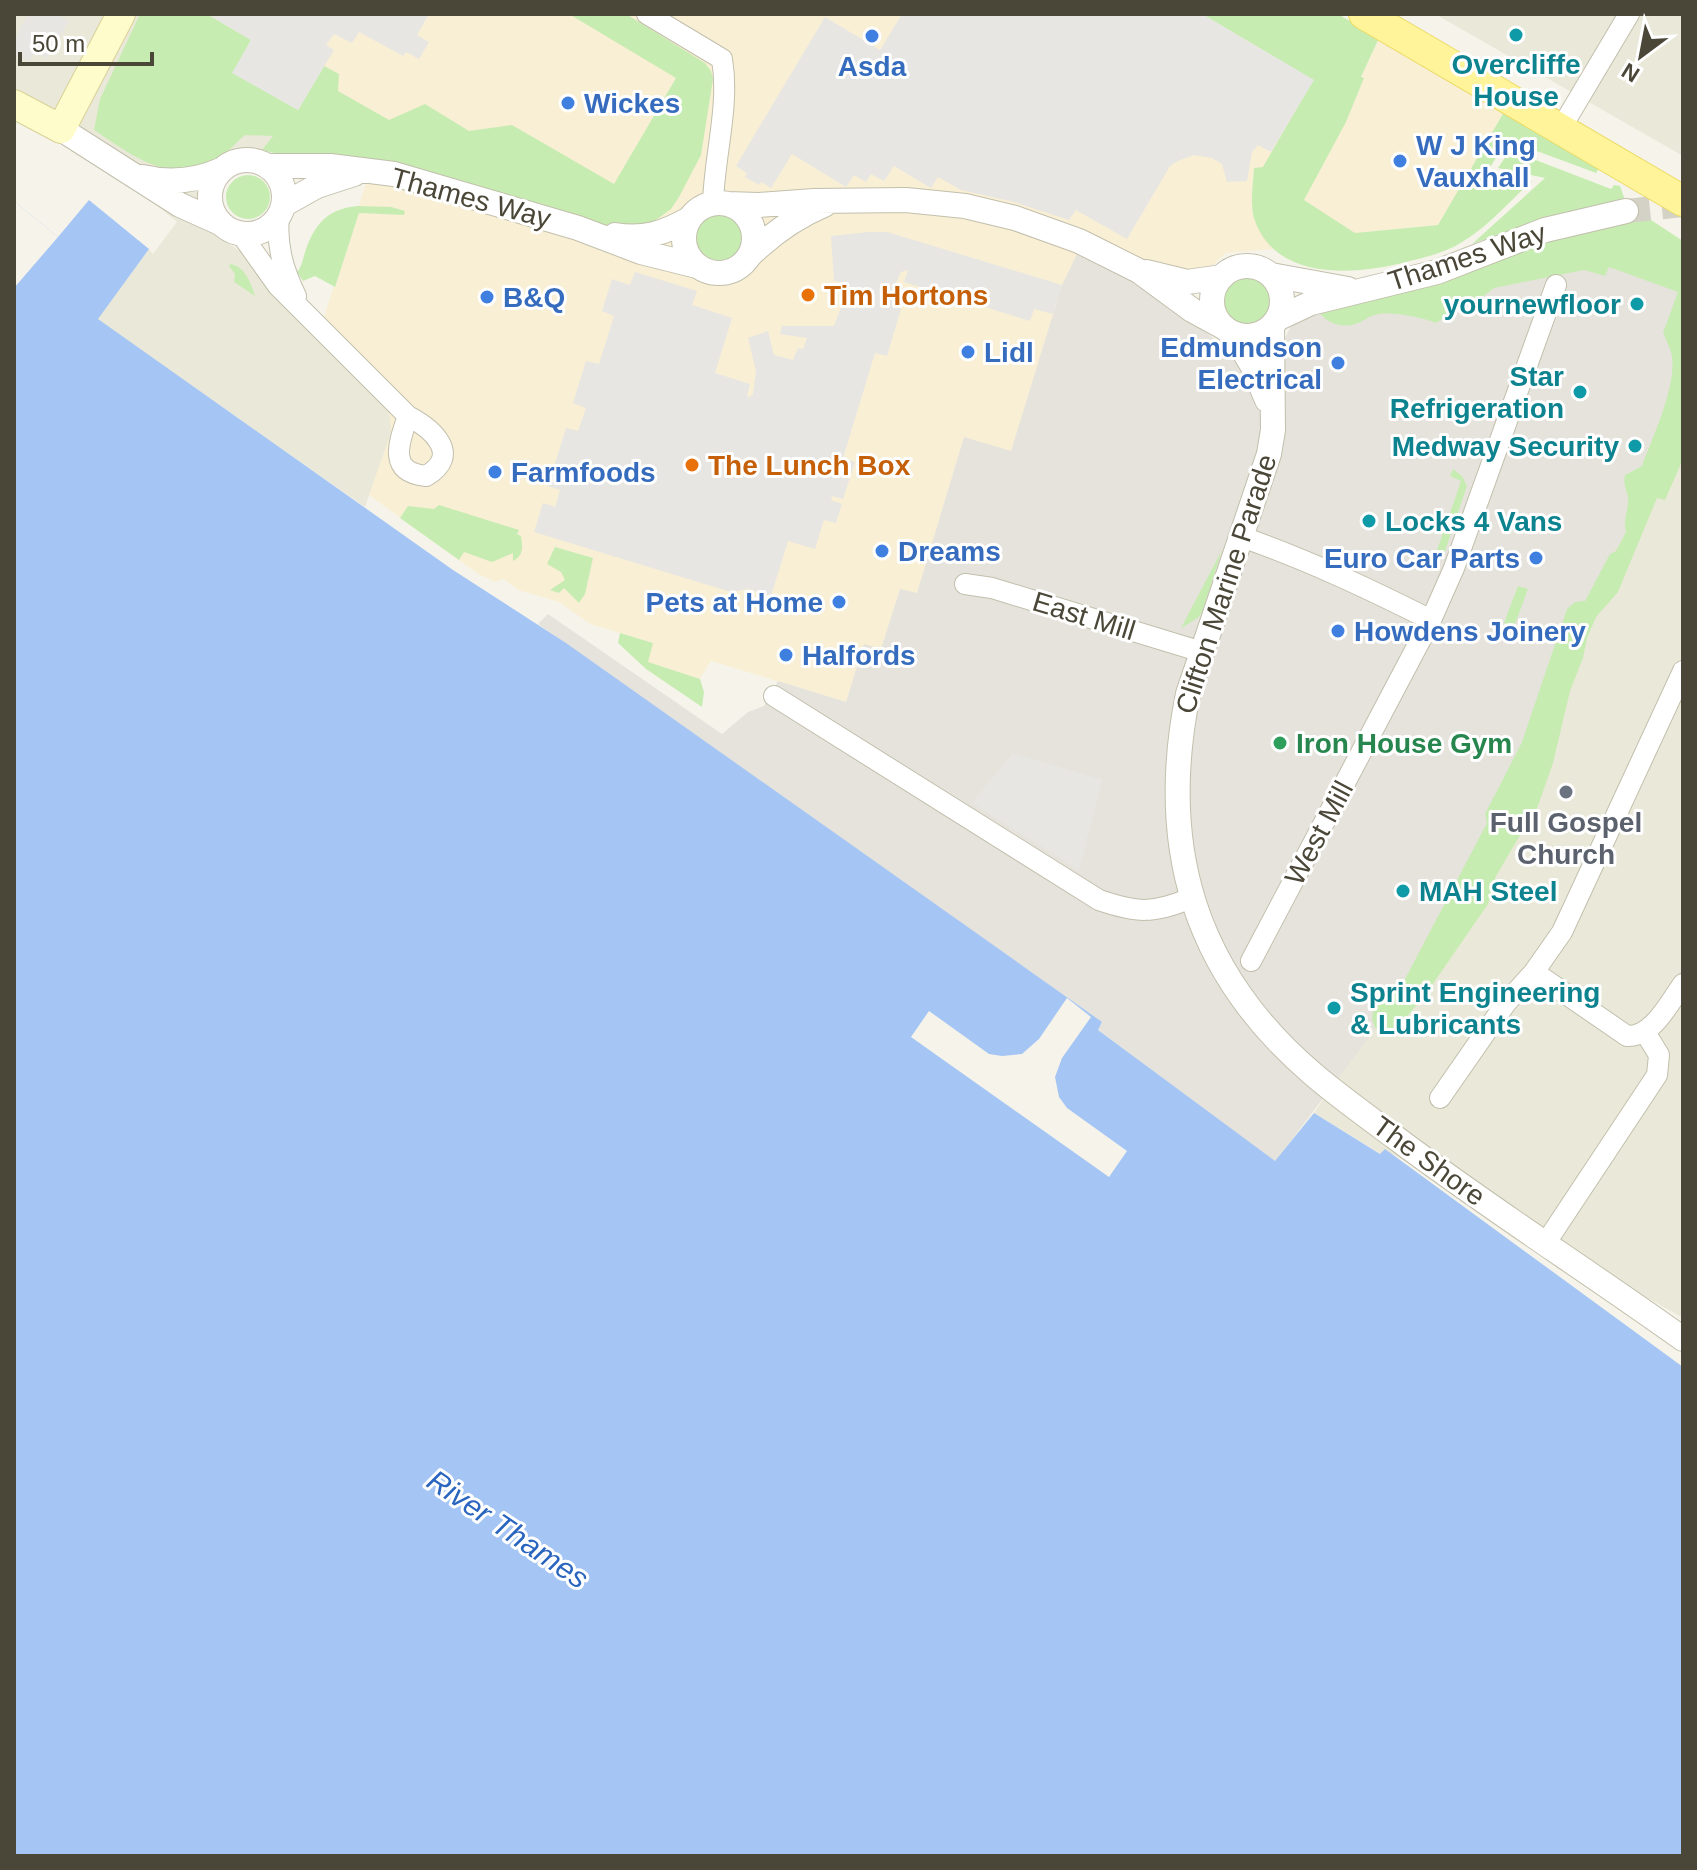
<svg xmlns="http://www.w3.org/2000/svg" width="1697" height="1870" font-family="Helvetica,sans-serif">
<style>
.residential{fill:#eae8d8}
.commercial{fill:#f8efd5}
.industrial{fill:#e6e3dc}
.green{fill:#c7ecb2}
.parking{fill:#e7e6e2}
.water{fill:#a5c6f5}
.pier{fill:#f6f4ea}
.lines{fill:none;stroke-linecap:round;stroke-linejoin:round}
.tertiary-tunnel{stroke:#d4d1c6;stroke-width:24;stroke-dasharray:24 12;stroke-linecap:butt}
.minor-casing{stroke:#c2bfac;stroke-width:22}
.tertiary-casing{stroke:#c2bfac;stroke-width:26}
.secondary-casing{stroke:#d8d298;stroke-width:30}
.primary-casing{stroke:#ebda64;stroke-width:32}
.minor{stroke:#fff;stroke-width:20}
.tertiary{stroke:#fff;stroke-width:24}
.secondary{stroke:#fffccb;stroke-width:28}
.primary{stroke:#fff49a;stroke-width:30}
.culture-dot{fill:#0f9aa8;stroke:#fff;stroke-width:3}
.shop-dot{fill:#3f7fe0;stroke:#fff;stroke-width:3}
.food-dot{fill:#e8710a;stroke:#fff;stroke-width:3}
.leisure-dot{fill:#2e9e5b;stroke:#fff;stroke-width:3}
.worship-dot{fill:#6b7280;stroke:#fff;stroke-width:3}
.labels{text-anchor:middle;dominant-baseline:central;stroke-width:6;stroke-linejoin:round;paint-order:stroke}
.culture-label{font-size:28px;font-weight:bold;fill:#0d838f;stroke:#fff;text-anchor:end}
.shop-label{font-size:28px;font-weight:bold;fill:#366cbe;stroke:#fff;text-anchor:start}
.street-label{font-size:28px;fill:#4b4738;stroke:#fff}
.food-label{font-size:28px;font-weight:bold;fill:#c56008;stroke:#fff;text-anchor:start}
.leisure-label{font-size:28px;font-weight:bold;fill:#27864d;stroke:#fff;text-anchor:start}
.worship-label{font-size:28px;font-weight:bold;fill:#5b616d;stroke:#fff}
.water-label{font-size:30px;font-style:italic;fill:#2965be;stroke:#fff}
</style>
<rect width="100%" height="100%" fill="#f6f4ea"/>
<path class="residential" d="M14,14H207L298,110L262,150H243L222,155L202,168L200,201L204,227L246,255L392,411L391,433L365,507L97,319L149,249L153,254L177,222L137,189L74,146L14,120Z
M1435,14H1683V156Z
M1683,417V1318L1385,1150L1381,1154L1314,1113L1341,1072L1411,982Z"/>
<path class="commercial" d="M207,14H1202L1314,80L1265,239L1274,249L1226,253L1010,452L964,438L917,594L900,589L881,650L864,645L846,702L711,661L700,679L647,662L653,643L590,624L559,602L518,590L504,579L495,582L478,574L369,495L391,433L390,415H388L404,398L324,317L366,183H380L384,144L251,40Z
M1379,38L1504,112L1438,225L1355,233L1303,200L1346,122L1361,78Z"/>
<path class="industrial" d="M1632,221L1683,278V417L1641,516L1411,982L1275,1162L1097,1029L1102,1023L1096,1018L538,624L548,614L722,734L748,712L764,706L778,681L846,702L864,644L881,649L900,589L917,593L964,437L1011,451L1062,285L1079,250L1153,293L1228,349L1256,350L1282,344L1291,326L1307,313L1560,236Z"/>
<path class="green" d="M140,14H207L251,40L233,73L298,110L324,66L339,74L338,91L389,120L425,104L469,131L512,125L614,184L676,78L569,14H626L705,63L711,71L713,79L701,155L679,197L671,209L649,225L615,229L340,156L278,154L262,150L273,136L245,135C234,144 223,159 210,163C163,182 132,155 94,130L100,99Z
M1202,14H1338L1379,38L1361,77L1364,78L1346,122L1304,200L1355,233L1438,225L1504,112L1599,168L1596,173L1507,140L1486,174L1532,181C1510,201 1488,227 1462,242C1447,252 1427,257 1410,261C1358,275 1275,283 1254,218C1250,204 1253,183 1254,168L1263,167L1313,80Z
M1510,150L1611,189L1614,185L1620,186L1625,200L1518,227L1472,244L1545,178L1498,168Z
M226 197a22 22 0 1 1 44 0a22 22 0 1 1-44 0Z
M357,206L391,207L405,211L404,215L359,213L335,287L315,276L303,281L297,272C303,265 303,257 306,249C316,222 329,209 357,206Z
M693 238a25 25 0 1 1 50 0a25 25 0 1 1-50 0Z
M1651,220L1683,241V459L1665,500L1657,498L1618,592L1596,617L1587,638L1583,658L1570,691L1553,763L1534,817L1522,832L1496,876L1488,904L1428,991L1390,1037L1375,1028L1372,1018L1374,1006L1404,981L1487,823L1485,814L1522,742L1567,609L1575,602L1585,601L1610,554L1616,551L1626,532C1623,521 1627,513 1628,503C1629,492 1622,486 1625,475L1642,466C1653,436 1676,388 1672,357C1671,349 1666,340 1663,333L1678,292L1609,267L1605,276L1584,270L1494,288L1481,298L1452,304L1445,317L1436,323C1420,317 1396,312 1379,314C1370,315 1363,322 1355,324C1341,329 1324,322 1317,309L1560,236L1632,221Z
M230,264C245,266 251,283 255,296L234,282L235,274L229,266Z
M1224 301a25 25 0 1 1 50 0a25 25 0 1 1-50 0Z
M1453,469L1462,476L1467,486L1442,560L1436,553L1461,481L1450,476Z
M439,505L519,530L517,534L521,536C522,545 525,555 513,561V553L492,562L464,552L459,560L400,518L408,506L434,509Z
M555,547L593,558L585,594L579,603L564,588L559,593L550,590L565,580L561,572L547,564Z
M1222,550L1203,610L1198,618L1181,628Z
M1518,586L1528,589L1514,627L1504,623Z
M620,633L653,643L648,662L700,679L704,692L702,707L646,669L618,643Z"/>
<path class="parking" d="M28,14H57L69,21L47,58L35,52L29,62L14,54V41Z
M207,14H429L417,35L429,42L419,59L406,52L403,56L359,32L352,43L334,34L326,45L334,50L298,110L232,73L251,40Z
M902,14H1202L1314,80L1271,152L1258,145L1252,152L1247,181L1227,182L1222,164L1212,158L1194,155L1178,161L1170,166L1127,239L1076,210L1069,220L1014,202L961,190L938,177L931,188L894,166L884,181L871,174L866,182L854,175L846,187L792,154L771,188L761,182L759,185L745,177L747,173L736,166L825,17L880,50Z
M869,232H887L1062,285L1053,314L1034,309L1030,321L904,282L908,270L901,272L895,285L907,289L887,356L875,353L843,458L855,462L843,499L832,496L831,500L842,504L836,523L824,520L815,549L788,541L771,596L748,589L731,592L534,532L543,503L555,507L560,490L548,486L566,428L578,431L586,408L573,403L586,361L599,364L614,316L602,311L612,279L630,285L635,272L697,291L692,305L732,318L715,373L750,384L747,396L749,397L753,394L756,371L748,338L768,331L774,355L793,360L798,348L803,349L807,338L780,334L782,326H834L847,291V283L834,281L831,236Z
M1013,753L1102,780L1079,870L972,803Z"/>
<path class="water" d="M89,200L149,249L98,319L453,570L566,643L1102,1022L1098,1030L1275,1161L1314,1113L1380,1154L1385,1149L1683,1367V1856H14V201L58,237Z"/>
<path class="pier" d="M14,201L58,237L14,288Z
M1067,998L1091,1017L1062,1058L1055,1077L1059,1097L1067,1108L1127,1151L1109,1177L911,1037L929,1011L989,1054L1002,1056L1022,1054L1039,1039Z"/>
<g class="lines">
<path class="tertiary-tunnel" d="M1626,211L1683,205"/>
<defs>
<path id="minor" d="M647,14L722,59C730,106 714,156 713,204
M1560,130L1629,14
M279,215C276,245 283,269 296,296
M241,234L278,286L408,416C433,429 462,455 426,476C387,472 399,442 408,416
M1242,537C1308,560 1369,589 1431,620
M965,584L992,588L1202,652
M774,696L1099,900C1137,913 1153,914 1191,898
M1251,961L1431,620L1454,568L1556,285
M1534,972L1627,1036C1653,1037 1669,1003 1683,984
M1440,1098L1506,1003L1534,972L1562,932L1683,671
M1545,1244L1657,1075L1659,1055L1645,1032"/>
<path id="tertiary" d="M61,129L180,205L220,223
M210 197a37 37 0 1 1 74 0a37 37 0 1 1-74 0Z
M267,166H330L394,174L578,228L641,252L697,266
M142,177C171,184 197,181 223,169
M684 238a35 35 0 1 1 70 0a35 35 0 1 1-70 0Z
M727,204L759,205L814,201L906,200L965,206L1015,218L1079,241L1139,271L1192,310L1225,328
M283,205L317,186L354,174
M615,235C644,240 664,233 689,219
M750,255C773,233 795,217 824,205
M1212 301a35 35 0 1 1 70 0a35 35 0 1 1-70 0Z
M1146,272L1187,282L1222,277
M1271,275L1348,289
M1279,318L1311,303L1437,272L1545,230L1626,211
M1272,327L1273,430L1269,454L1188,694C1157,847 1194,973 1314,1075C1340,1097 1368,1117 1396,1138C1489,1208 1588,1271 1683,1339
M1233,333L1253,367L1267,400"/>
<path id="secondary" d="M14,104L61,129L121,14"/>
<path id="primary" d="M1364,14L1683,201"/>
</defs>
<use href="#minor" class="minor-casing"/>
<use href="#tertiary" class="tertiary-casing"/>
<use href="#secondary" class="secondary-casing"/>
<use href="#primary" class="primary-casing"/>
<use href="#minor" class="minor"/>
<use href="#tertiary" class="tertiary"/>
<use href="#secondary" class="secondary"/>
<use href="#primary" class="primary"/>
</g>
<g class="culture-dot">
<circle cx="1516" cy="35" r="8"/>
<circle cx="1637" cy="304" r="8"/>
<circle cx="1580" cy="392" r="8"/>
<circle cx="1635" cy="446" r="8"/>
<circle cx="1369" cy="521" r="8"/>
<circle cx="1403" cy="891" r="8"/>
<circle cx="1334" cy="1008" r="8"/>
</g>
<g class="shop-dot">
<circle cx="872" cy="36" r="8"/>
<circle cx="568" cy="103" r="8"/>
<circle cx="1400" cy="161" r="8"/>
<circle cx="487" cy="297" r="8"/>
<circle cx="968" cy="352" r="8"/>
<circle cx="1338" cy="363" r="8"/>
<circle cx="495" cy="472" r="8"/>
<circle cx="882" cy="551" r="8"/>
<circle cx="1536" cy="558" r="8"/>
<circle cx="839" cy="602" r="8"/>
<circle cx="1338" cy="631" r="8"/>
<circle cx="786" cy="655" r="8"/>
</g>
<g class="food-dot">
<circle cx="808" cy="295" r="8"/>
<circle cx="692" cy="465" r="8"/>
</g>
<circle class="leisure-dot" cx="1280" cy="743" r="8"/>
<circle class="worship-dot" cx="1566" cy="792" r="8"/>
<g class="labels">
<g class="culture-label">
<text x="1516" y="64" text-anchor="middle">Overcliffe<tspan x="1516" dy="32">House</tspan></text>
<text x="1621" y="304">yournewfloor</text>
<text x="1564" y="376">Star<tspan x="1564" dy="32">Refrigeration</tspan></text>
<text x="1619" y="446">Medway Security</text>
<text x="1385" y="521" text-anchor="start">Locks 4 Vans</text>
<text x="1419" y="891" text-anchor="start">MAH Steel</text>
<text x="1350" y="992" text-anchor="start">Sprint Engineering<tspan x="1350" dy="32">&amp; Lubricants</tspan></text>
</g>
<g class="shop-label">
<text x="872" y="66" text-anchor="middle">Asda</text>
<text x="584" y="103">Wickes</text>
<text x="1416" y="145">W J King<tspan x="1416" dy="32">Vauxhall</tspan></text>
<text x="503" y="297">B&amp;Q</text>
<text x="1322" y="347" text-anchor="end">Edmundson<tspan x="1322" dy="32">Electrical</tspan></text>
<text x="984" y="352">Lidl</text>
<text x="511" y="472">Farmfoods</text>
<text x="898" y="551">Dreams</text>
<text x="1520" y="558" text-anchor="end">Euro Car Parts</text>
<text x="823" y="602" text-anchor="end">Pets at Home</text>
<text x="1354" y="631">Howdens Joinery</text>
<text x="802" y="655">Halfords</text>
</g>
<g class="street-label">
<text transform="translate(471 198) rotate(15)">Thames Way</text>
<text transform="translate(1467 257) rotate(-18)">Thames Way</text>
<text transform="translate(1226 584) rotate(-72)">Clifton Marine Parade</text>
<text transform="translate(1084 616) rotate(17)">East Mill</text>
<text transform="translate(1319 833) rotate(-62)">West Mill</text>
<text transform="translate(1429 1161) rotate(36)">The Shore</text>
</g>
<g class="food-label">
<text x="824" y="295">Tim Hortons</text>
<text x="708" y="465">The Lunch Box</text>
</g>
<g class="leisure-label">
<text x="1296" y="743">Iron House Gym</text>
</g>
<g class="worship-label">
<text x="1566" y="822">Full Gospel<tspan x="1566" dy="32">Church</tspan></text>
</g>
<g class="water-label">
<text transform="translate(508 1529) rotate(34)">River Thames</text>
</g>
</g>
<rect width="1697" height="1870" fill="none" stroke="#4b4738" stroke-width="32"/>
<g transform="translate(1641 56) rotate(212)" stroke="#ffffff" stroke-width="6" paint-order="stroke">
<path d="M0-6L14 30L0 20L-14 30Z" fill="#4b4738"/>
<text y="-12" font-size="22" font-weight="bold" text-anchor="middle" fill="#4b4738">N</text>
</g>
<path d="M20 52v12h132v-12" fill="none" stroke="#4b4738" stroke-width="4"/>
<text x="32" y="52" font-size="24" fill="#4b4738" stroke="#ffffff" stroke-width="6" paint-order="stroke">50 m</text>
</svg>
